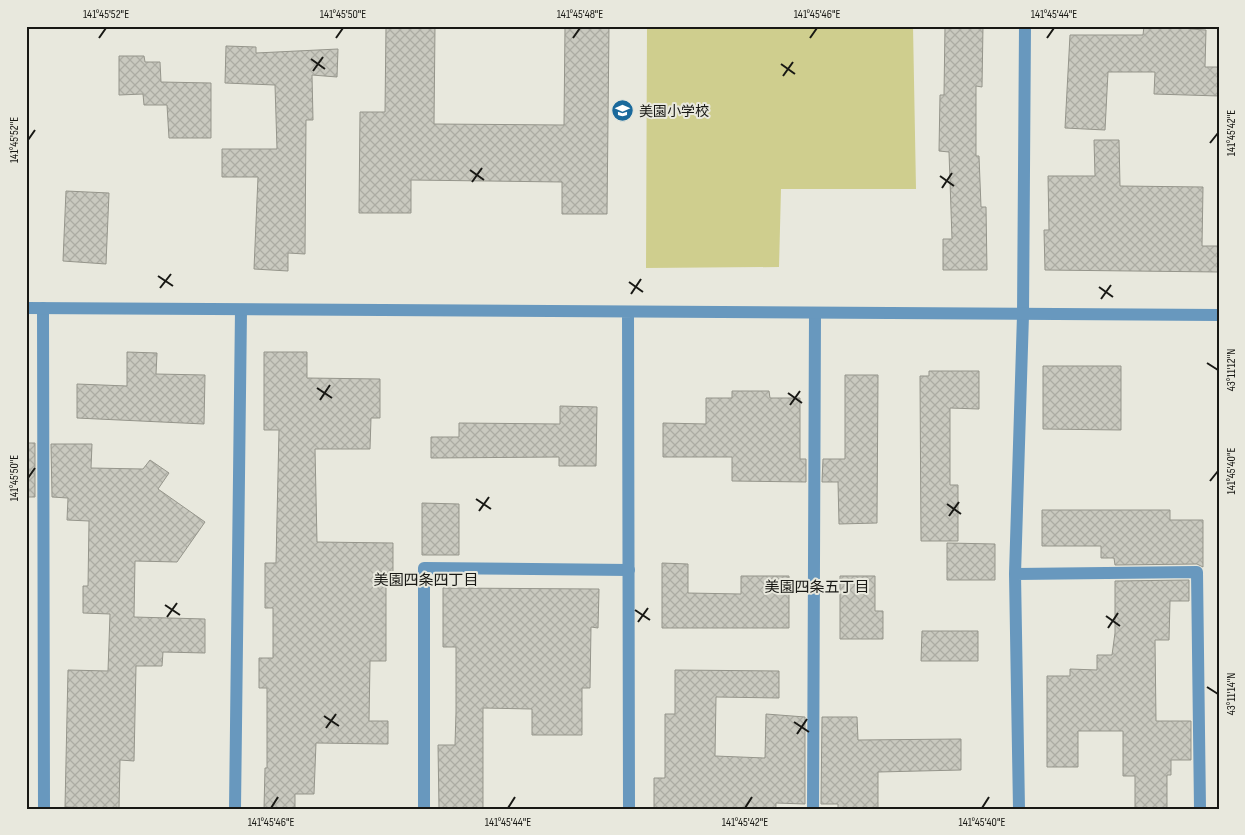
<svg xmlns="http://www.w3.org/2000/svg" width="1245" height="835" font-family="'Sofia Sans Condensed','Noto Sans JP',sans-serif">
<style>
.garden{fill:#cfce8e}
.building{fill:url(#building-cross-hatch);stroke:#95958b}
.lines{fill:none;stroke-linecap:round;stroke-linejoin:round}
.minor{stroke:#6898be;stroke-width:12}
.tertiary{stroke:#6898be;stroke-width:12}
.ticks{fill:none;stroke:#181814;stroke-width:2}
.labels{text-anchor:middle;dominant-baseline:central;stroke-width:4;stroke-linejoin:round;paint-order:stroke}
.poi-label{font-size:14px;fill:#181814;stroke:#e8e8dd;text-anchor:start}
.neighbourhood-label{font-size:15px;fill:#181814;stroke:#e8e8dd}
.neatline{fill:none;stroke:#181814;stroke-width:2}
.ticks-label{font-size:12px;text-anchor:middle;fill:#181814}
</style>
<defs>
<pattern id="building-cross-hatch" width="8" height="8" patternUnits="userSpaceOnUse" patternTransform="scale(1.25)"><rect width="8" height="8" fill="#c9c9bf"/><path d="M0 0l8 8M0 8l8-8" fill="none" stroke="#acaca3"/></pattern>
</defs>
<rect width="100%" height="100%" fill="#e8e8dd"/>
<path class="garden" d="M647,26H913L916,189H781L779,267L646,268Z"/>
<path class="building" d="M386,26H435L434,124L564,125L565,26H609L607,214H562V182L411,180V213H359L360,112H385Z
M945,26H983L982,87L976,86V156H979L981,207H986L987,270H943V239H952L949,152L939,151L940,95H944Z
M1144,26H1190V29L1206,30L1205,67H1219V96L1154,94L1155,72H1108L1105,130L1065,128L1070,35H1143Z
M226,46L256,47V53L338,49L337,77L312,75L313,120H306L305,254L288,253V271L254,269L258,177H222V149H277L275,85L225,83Z
M119,56H144L145,62H160L161,82L211,83V138H169L167,105H144L143,94L119,95Z
M1094,140H1119L1120,186L1203,187L1202,246H1219V272L1045,270L1044,230H1049L1048,176H1095Z
M66,191L109,193L106,264L63,261Z
M127,352L157,353L156,374L205,375L204,424L77,418V384L127,386Z
M264,352H307V378L380,379V418H371L370,449H315L317,542L393,543V576H386V661H370L369,721H388V744L316,743L314,794H295V809H264L265,768H267V688H259V658H273V608H265V563H276L279,430H264Z
M1043,366H1121V430L1043,429Z
M929,371H979V409L950,408V485H958V541H921L920,376H929Z
M845,375H878L877,523L839,524L838,482H822L823,459H845Z
M732,391H769L770,398H800V459H806V482L732,481V457H663V423L706,424V398H732Z
M560,406L597,407L596,466H559V457L431,458V437H459V423L560,424Z
M26,443H35V497H26Z
M51,444H92L91,468L143,469L150,460L169,473L158,489L205,522L177,562L135,561L134,617L205,619V653L163,652L162,666H136L134,761L120,760L119,809L65,807L68,670L108,671L110,614L83,613V586H88L89,521L67,520L68,498L52,497Z
M422,503L459,504V555H422Z
M1042,510H1170V520H1203V567L1197,564L1115,565L1114,558H1101V546H1042Z
M947,543L995,544V580H947Z
M662,563L688,564V593L741,594V576H789V628H662Z
M840,576H875V611H883V639H840Z
M1189,580V601H1170L1169,640H1155L1156,721H1191V760H1171V775H1167V809H1135V776H1123V731H1078V767H1047V676H1070V669L1097,670V655H1112L1115,633V581Z
M443,588L599,589L598,628L591,627L590,688H582V735H532V709L483,708V809H439L438,745H455L456,712V647H443Z
M922,631H978V661H921Z
M675,670L779,671V698L716,697L715,756L765,758L766,714L805,717V804L776,803V809H654V778H665V714H675Z
M822,717H857L858,740L961,739V770L878,772V809H838V804H821Z"/>
<g class="lines">
<path class="minor" d="M43,308L44,809
M1015,574L1197,572L1200,809
M235,809L241,310
M424,809V568L629,570
M813,809L815,313
M1019,809L1015,574L1023,315L1025,26"/>
<path class="tertiary" d="M26,308L1219,315
M628,312L629,809"/>
</g>
<path class="ticks" d="M99,38L106,28M336,38L343,28M573,38L580,28M810,38L817,28M1047,38L1054,28M311,59L325,69M781,64L795,74M313,71L323,57M783,76L793,62M28,140L35,130M1210,143L1218,133M470,170L484,180M940,176L954,186M472,182L482,168M942,188L952,173M158,276L173,286M629,282L643,292M1099,287L1113,297M160,288L171,274M631,294L641,279M1101,299L1111,285M1207,363L1218,370M317,388L332,398M788,393L802,403M320,400L330,385M790,405L800,391M28,478L35,468M1210,481L1218,471M476,499L491,509M947,504L961,514M479,511L489,497M949,516L959,502M165,605L180,615M635,610L650,620M1106,616L1120,626M167,617L177,603M638,622L648,608M1108,628L1118,613M1207,687L1218,694M324,716L339,726M794,722L809,732M326,728L336,714M797,734L807,719M271,808L278,797M508,808L515,797M745,808L752,797M982,808L989,797"/>
<defs>
<symbol id="school-disc" viewBox="-11 -11 22 22"><circle r="9.5" fill="#1a699b" stroke="#e8e8dd"/><path d="M0-5L7-2L0 1L-7-2ZM-4 1L0 2.5L4 1V4Q0 6-4 4Z" fill="#fff"/></symbol>
</defs>
<g fill-rule="evenodd">
<use href="#school-disc" x="610" y="98" width="25" height="25"/>
</g>
<g class="labels">
<g class="poi-label">
<text x="639" y="111">美園小学校</text>
</g>
<g class="neighbourhood-label">
<text x="426" y="580">美園四条四丁目</text>
<text x="817" y="587">美園四条五丁目</text>
</g>
</g>
<rect width="1245" height="835" fill="none" stroke="#e8e8dd" stroke-width="55"/>
<rect x="28" y="28" width="1190" height="780" class="neatline"/>
<g class="ticks-label">
<text x="106" y="18">141°45'52"E</text>
<text x="343" y="18">141°45'50"E</text>
<text x="580" y="18">141°45'48"E</text>
<text x="817" y="18">141°45'46"E</text>
<text x="1054" y="18">141°45'44"E</text>
<text transform="translate(1231 133) rotate(-90)" y="4">141°45'42"E</text>
<text transform="translate(14 140) rotate(-90)" y="4">141°45'52"E</text>
<text transform="translate(1231 370) rotate(-90)" y="4">43°11'12"N</text>
<text transform="translate(1231 471) rotate(-90)" y="4">141°45'40"E</text>
<text transform="translate(14 478) rotate(-90)" y="4">141°45'50"E</text>
<text transform="translate(1231 694) rotate(-90)" y="4">43°11'14"N</text>
<text x="271" y="826">141°45'46"E</text>
<text x="508" y="826">141°45'44"E</text>
<text x="745" y="826">141°45'42"E</text>
<text x="982" y="826">141°45'40"E</text>
</g>
</svg>
